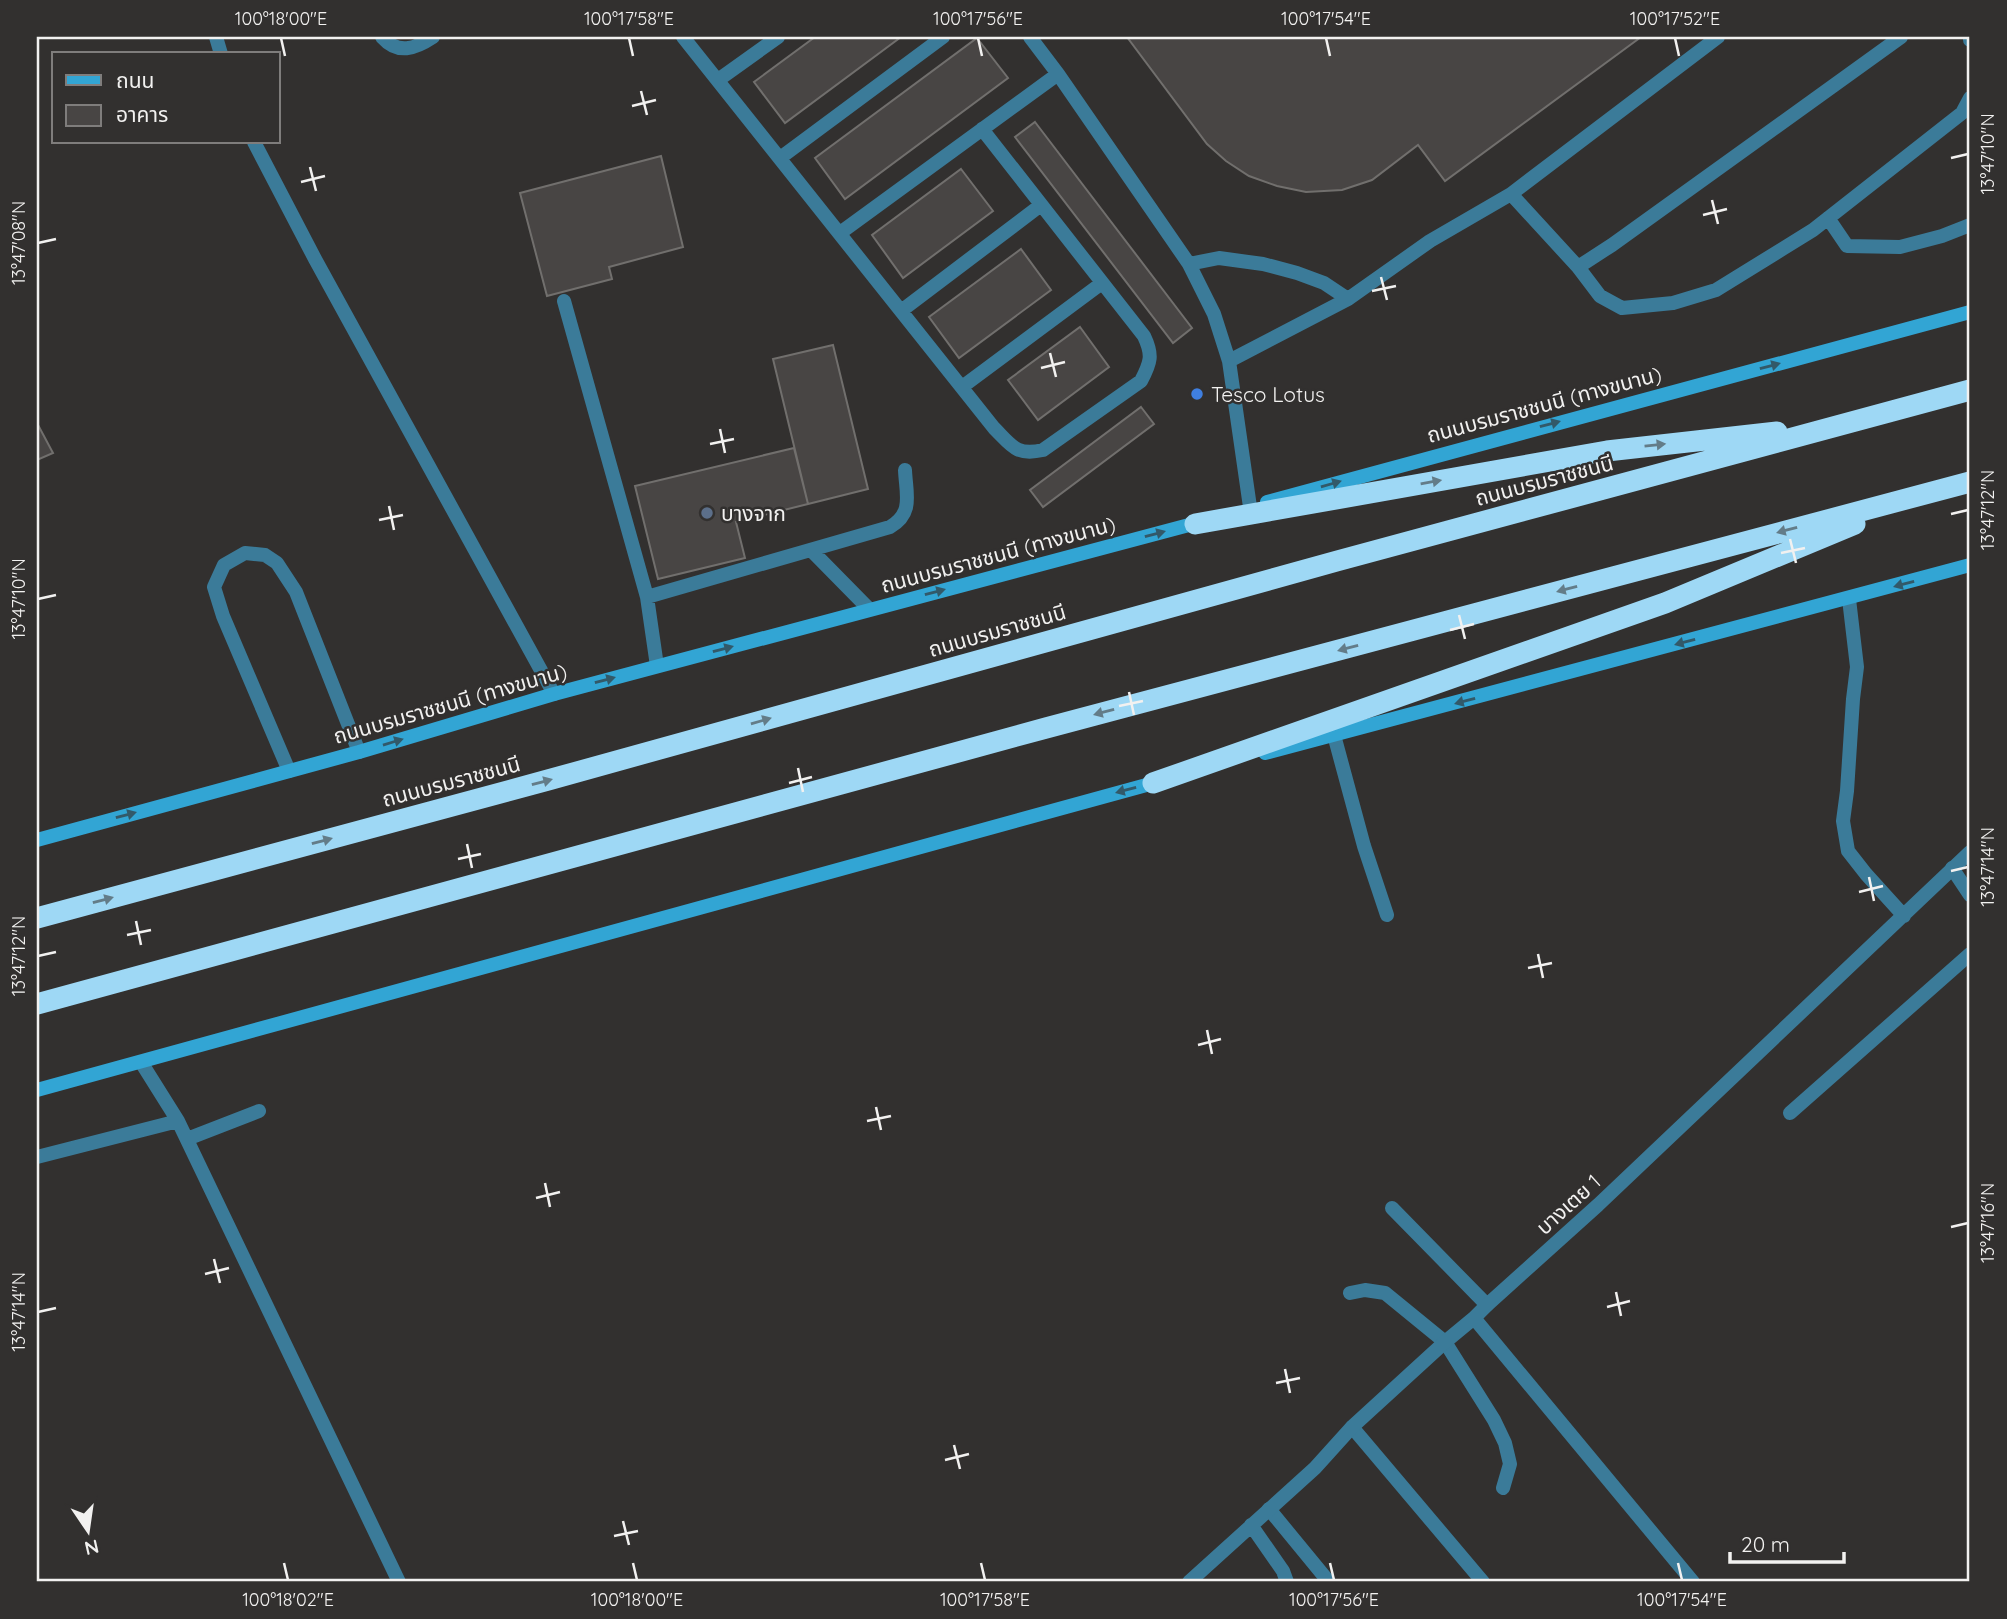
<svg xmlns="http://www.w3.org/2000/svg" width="2007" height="1619" font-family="Quicksand,'Noto Sans Thai',sans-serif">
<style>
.building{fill:#484544;stroke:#716f6d;stroke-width:2}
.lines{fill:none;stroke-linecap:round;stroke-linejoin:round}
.lane{stroke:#3b7b99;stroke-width:14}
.street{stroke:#3b7b99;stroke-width:14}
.secondary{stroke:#32a5d4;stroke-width:14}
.highway{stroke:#9ed8f5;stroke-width:21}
.oneway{fill:#325969}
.oneway2{fill:#637c88}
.ticks{fill:none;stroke:#f2f1f0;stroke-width:2.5}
.shop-dot{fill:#3f7fe0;stroke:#32302f;stroke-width:2.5}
.service-dot{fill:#5c6f8a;stroke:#32302f;stroke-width:2.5}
.labels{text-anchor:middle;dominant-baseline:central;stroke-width:5;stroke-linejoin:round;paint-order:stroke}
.poi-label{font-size:21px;fill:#f2f1f0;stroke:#32302f;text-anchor:start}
.street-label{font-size:21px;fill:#f2f1f0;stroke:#32302f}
.neatline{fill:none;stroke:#f2f1f0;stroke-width:2.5}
.ticks-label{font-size:18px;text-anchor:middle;fill:#f2f1f0}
</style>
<rect width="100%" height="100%" fill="#32302f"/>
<path class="building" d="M815,37H901L785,123L754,82Z
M1127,37H1641L1445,181L1418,145L1372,180L1342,190L1306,192L1277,186L1249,176L1226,161L1207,144Z
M977,38L1008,78L845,199L815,158Z
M1035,122L1192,328L1173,343L1015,137Z
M661,156L683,247L609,267L612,279L547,296L520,193Z
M961,169L993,211L903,278L872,235Z
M1021,249L1051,290L959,358L929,317Z
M1080,327L1109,367L1038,420L1008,380Z
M833,345L868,489L808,504L773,359Z
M1141,407L1154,424L1043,507L1030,490Z
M37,423L53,453L37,460Z
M794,448L808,504L736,522L745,558L658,579L635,486Z"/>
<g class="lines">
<path class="lane" d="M382,37C398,55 415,49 433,37
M683,37L994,428C1012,446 1016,456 1043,450L1141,381C1151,362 1153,355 1144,336L982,129
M1030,37L1058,74L1189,264L1214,314L1229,361L1348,299L1430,241L1511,194L1718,37
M1970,37V40
M718,80L778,37
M780,158L943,37
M1511,194L1578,267L1612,245L1901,37
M1828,218L1847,246L1900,247L1942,236L1970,225
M840,233L1058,74
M1189,264L1219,258L1263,264L1297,273L1324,283L1348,299
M1578,267L1600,296L1622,308L1673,303L1716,290L1813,230L1962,113L1970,98
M564,301L647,597
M901,311L1041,205
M1229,361L1250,507
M962,387L1102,283
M811,550L869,609
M657,666L647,597L890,527C914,513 906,494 905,470
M1334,735L1364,846L1387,915
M1952,868L1970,895
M141,1062L178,1121L399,1582
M1790,1113L1970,954
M187,1139L259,1111
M37,1157L178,1121
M1392,1208L1487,1305
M1350,1293L1365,1290L1385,1293L1445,1342L1494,1420L1505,1443L1510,1464L1503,1488
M1352,1427L1483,1582
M1269,1509L1329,1582"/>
<path class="street" d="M216,37L221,54
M254,142L315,259L554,694
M1849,599L1857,667L1853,699L1847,791L1843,821L1848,851L1866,874L1904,916
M289,771L223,616L214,587L224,565L245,553L265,555L277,563L296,592L359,752
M1474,1318L1693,1582
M1251,1525L1283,1571L1287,1582
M1189,1582L1315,1468L1352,1427L1445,1342L1474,1318L1487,1305L1598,1205L1970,852"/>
<path class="secondary" d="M1267,502L1970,312
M1265,753L1970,565
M37,840L359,752L554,694L1204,521
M37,1090L1161,781"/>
<path class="highway" d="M1195,524L1607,451L1777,432
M1153,783L1665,603L1855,524
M37,918L548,780L1337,561L1970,390
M37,1004L1046,728L1970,482"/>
</g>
<defs><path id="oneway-solid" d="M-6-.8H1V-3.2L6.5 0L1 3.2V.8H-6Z" transform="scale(1.75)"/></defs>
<g class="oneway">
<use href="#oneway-solid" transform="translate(1770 366) rotate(-15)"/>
<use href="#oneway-solid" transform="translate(1550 424) rotate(-15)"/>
<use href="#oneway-solid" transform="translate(1331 484) rotate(-16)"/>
<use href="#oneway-solid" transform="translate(1155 534) rotate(-15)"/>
<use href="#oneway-solid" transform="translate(1904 584) rotate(165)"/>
<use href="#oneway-solid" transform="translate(935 592) rotate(-15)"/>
<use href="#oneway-solid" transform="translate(1685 642) rotate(165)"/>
<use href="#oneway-solid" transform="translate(723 649) rotate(-15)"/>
<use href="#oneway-solid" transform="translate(605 680) rotate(-15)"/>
<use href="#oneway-solid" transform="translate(1465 701) rotate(165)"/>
<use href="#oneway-solid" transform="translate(393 742) rotate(-17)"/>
<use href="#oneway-solid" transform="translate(1126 790) rotate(165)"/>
<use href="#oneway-solid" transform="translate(126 815) rotate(-15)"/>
</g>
<g class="oneway2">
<use href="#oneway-solid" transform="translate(1655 445) rotate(-6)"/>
<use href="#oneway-solid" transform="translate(1431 482) rotate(-10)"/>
<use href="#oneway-solid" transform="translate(1787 530) rotate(165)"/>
<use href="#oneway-solid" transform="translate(1567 589) rotate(165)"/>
<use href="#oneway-solid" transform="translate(1348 648) rotate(165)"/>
<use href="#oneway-solid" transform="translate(1104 712) rotate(165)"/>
<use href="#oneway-solid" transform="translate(761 721) rotate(-16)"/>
<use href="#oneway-solid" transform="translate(542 782) rotate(-15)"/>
<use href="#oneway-solid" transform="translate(322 841) rotate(-15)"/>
<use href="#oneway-solid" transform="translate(103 900) rotate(-15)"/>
</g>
<path class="ticks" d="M281,38L285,56M629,38L633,56M978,38L982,56M1326,38L1330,56M1675,38L1679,56M641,91L647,115M632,106L656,100M1951,158L1968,154M310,167L316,191M301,182L325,176M1712,200L1718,224M1703,215L1727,209M38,243L56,239M1381,277L1387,300M1372,291L1396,286M1050,353L1056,377M1041,368L1065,362M720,429L725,453M710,444L734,439M389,506L394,530M1951,514L1968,510M379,520L403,515M1790,539L1796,563M1781,553L1805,548M38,599L56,595M1459,615L1465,639M1450,630L1474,624M1129,692L1134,715M1119,706L1143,701M798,768L803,792M789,783L812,777M467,844L472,868M458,859L481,854M1951,871L1968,867M1869,877L1874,901M1859,892L1883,886M136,921L141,945M127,935L151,930M1538,954L1543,978M38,956L56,952M1528,968L1552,963M1207,1030L1212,1054M1198,1045L1221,1039M876,1107L881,1130M867,1121L891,1116M545,1183L550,1207M536,1198L560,1192M1951,1227L1968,1223M214,1259L220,1283M205,1274L229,1268M1616,1292L1621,1316M1607,1307L1630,1301M38,1312L56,1308M1285,1369L1290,1393M1276,1383L1300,1378M954,1445L960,1469M945,1460L969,1454M623,1521L629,1545M614,1536L638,1531M284,1563L288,1580M633,1563L637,1580M981,1563L985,1580M1330,1563L1334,1580M1678,1563L1682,1580"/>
<circle class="shop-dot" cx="1197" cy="394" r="7"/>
<circle class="service-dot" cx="707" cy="513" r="7"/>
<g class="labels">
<g class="poi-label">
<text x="1211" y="394">Tesco Lotus</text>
<text x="721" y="513">บางจาก</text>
</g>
<g class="street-label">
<text transform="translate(1544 404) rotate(-15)">ถนนบรมราชชนนี (ทางขนาน)</text>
<text transform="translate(1544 480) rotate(-15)">ถนนบรมราชชนนี</text>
<text transform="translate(998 554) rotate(-15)">ถนนบรมราชชนนี (ทางขนาน)</text>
<text transform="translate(997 630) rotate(-16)">ถนนบรมราชชนนี</text>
<text transform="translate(450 703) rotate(-16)">ถนนบรมราชชนนี (ทางขนาน)</text>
<text transform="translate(451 781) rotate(-15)">ถนนบรมราชชนนี</text>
<text transform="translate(1568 1204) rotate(-42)">บางเตย 1</text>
</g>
</g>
<rect width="2007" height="1619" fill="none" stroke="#32302f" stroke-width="77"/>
<rect x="52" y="52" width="228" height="91" fill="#32302f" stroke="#7f7d7c" stroke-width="2"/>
<rect x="66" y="75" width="35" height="10" fill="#32a5d4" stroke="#7f7d7c" stroke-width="2"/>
<text x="116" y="88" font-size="21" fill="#f2f1f0">ถนน</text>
<rect x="66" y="105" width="35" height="21" fill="#484544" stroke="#7f7d7c" stroke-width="2"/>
<text x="116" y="122" font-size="21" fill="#f2f1f0">อาคาร</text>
<g transform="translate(88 1531) rotate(167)" stroke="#32302f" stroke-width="5" paint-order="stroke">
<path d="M0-5L12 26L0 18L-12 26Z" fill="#f2f1f0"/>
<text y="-10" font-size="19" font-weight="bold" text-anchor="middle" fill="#f2f1f0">N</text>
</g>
<path d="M1730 1552v10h114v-10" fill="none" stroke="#f2f1f0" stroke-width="3.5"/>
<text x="1741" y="1552" font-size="21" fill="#f2f1f0" stroke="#32302f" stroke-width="5" paint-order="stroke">20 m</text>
<rect x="38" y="38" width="1930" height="1542" class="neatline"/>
<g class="ticks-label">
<text x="281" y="25">100°18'00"E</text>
<text x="629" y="25">100°17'58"E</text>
<text x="978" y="25">100°17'56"E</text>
<text x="1326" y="25">100°17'54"E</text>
<text x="1675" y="25">100°17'52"E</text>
<text transform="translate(1988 154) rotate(-90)" y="6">13°47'10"N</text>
<text transform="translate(19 243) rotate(-90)" y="6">13°47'08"N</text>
<text transform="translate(1988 510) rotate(-90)" y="6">13°47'12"N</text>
<text transform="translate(19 599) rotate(-90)" y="6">13°47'10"N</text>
<text transform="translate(1988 867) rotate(-90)" y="6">13°47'14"N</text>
<text transform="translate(19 956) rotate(-90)" y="6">13°47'12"N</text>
<text transform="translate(1988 1223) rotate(-90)" y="6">13°47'16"N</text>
<text transform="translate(19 1312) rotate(-90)" y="6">13°47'14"N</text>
<text x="288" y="1606">100°18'02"E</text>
<text x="637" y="1606">100°18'00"E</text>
<text x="985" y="1606">100°17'58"E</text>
<text x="1334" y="1606">100°17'56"E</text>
<text x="1682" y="1606">100°17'54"E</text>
</g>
</svg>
